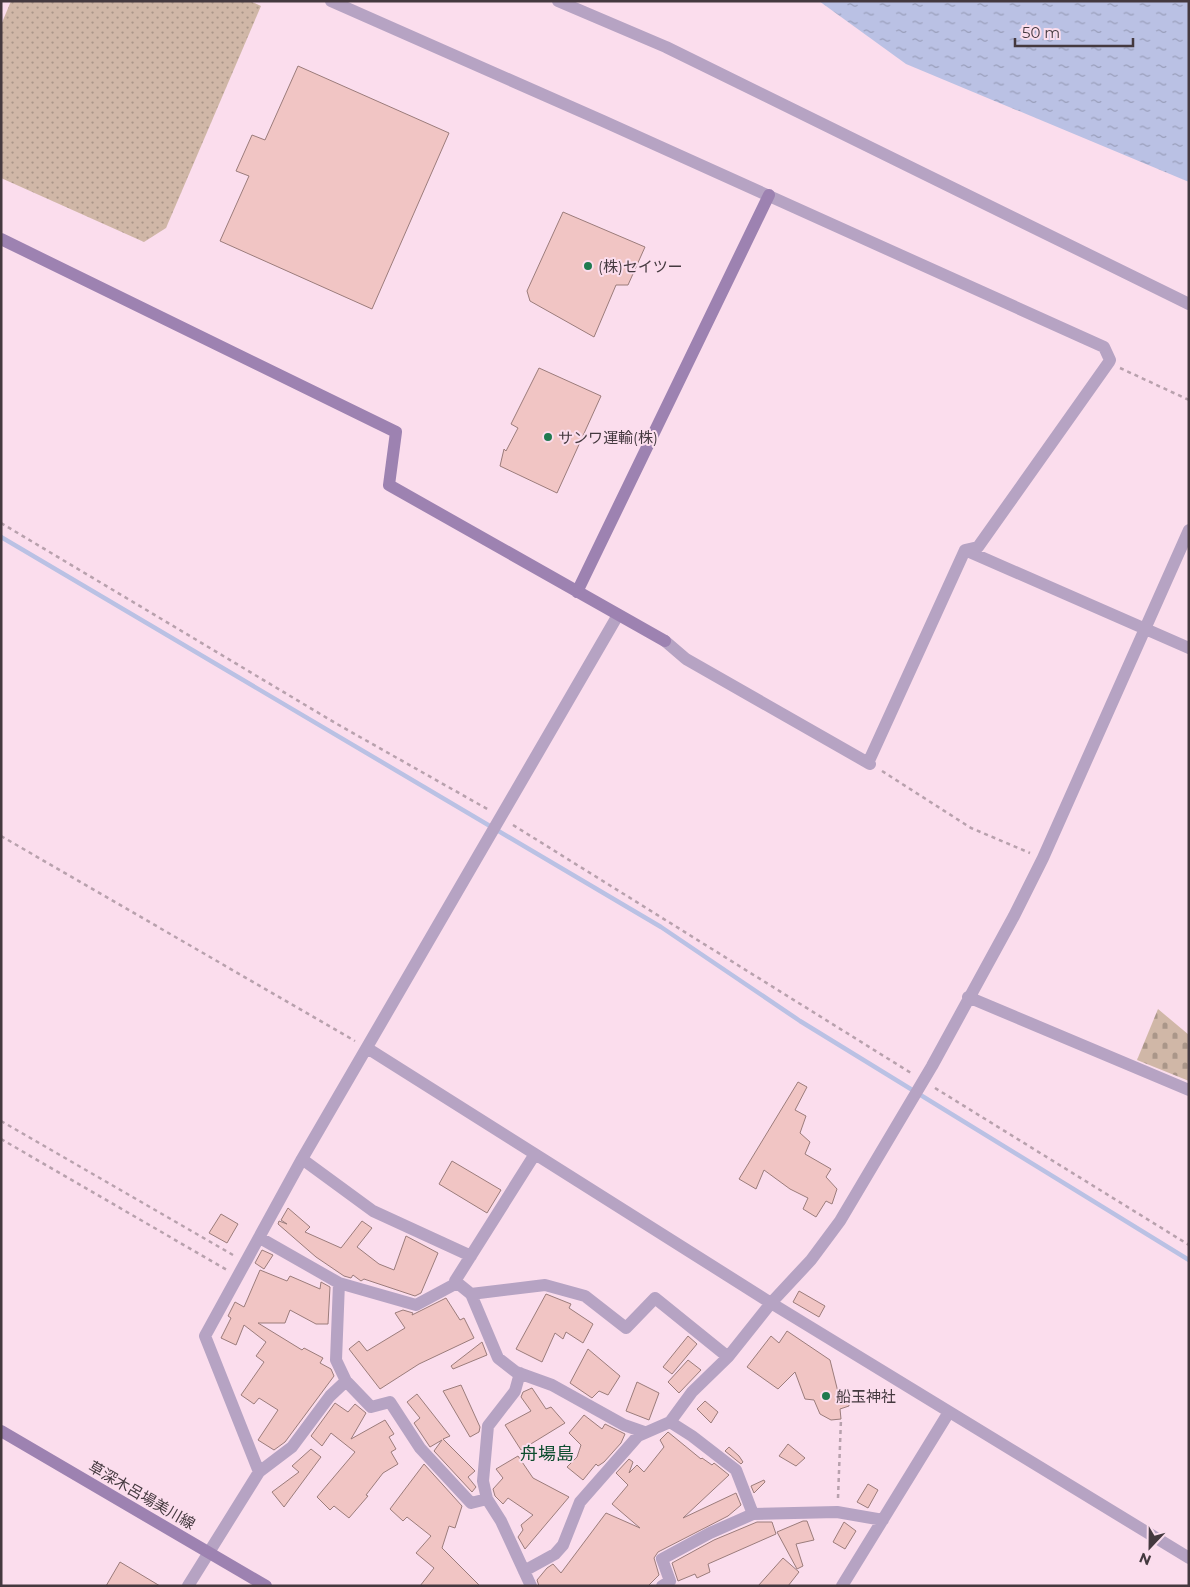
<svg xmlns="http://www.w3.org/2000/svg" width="1190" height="1587" font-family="Montserrat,'Noto Sans JP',sans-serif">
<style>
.grass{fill:url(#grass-dots)}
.cemetery{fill:url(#cemetery-stones)}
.water{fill:url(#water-ripples)}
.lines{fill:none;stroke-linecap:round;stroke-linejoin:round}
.stream{stroke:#bac1e4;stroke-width:4.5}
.building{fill:#f1c5c4;stroke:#9b7c7b}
.path{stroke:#b8a1ad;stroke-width:2.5;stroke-dasharray:4 4;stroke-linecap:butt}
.street{stroke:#b6a3c3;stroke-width:12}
.secondary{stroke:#9d82b1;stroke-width:12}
.poi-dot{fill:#1f7a4f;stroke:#fbdded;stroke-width:2}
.labels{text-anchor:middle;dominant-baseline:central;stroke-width:4;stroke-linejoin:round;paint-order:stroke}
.poi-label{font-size:15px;fill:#44393f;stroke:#fbdded;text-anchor:start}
.street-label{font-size:15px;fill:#44393f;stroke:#fbdded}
.quarter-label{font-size:18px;fill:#0d4d2f;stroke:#fbdded}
</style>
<defs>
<pattern id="grass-dots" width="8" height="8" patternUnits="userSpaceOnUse" patternTransform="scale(1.25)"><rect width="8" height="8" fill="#d0b7a7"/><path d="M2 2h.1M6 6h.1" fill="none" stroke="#aa9689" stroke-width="1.8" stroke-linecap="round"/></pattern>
<pattern id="cemetery-stones" width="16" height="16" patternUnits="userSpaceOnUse" patternTransform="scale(1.25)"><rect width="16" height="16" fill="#d0b7a7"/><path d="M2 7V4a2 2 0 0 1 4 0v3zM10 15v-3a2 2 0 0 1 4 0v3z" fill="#aa9689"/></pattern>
<pattern id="water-ripples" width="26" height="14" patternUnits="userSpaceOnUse" patternTransform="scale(1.25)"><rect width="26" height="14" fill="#bac1e4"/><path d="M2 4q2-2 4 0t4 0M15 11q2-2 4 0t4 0" fill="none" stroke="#999eba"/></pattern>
</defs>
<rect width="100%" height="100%" fill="#fbdded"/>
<path class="grass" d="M11,1H250L261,6L166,228L144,242L1,178V25Z"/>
<path class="cemetery" d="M1158,1009L1189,1035V1081L1137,1060Z"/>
<path class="water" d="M819,1H1189V182L906,64Z"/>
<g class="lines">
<path class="stream" d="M1,537L661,927L800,1021L1189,1260"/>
</g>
<path class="building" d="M298,66L449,133L372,309L220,241L249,176L236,171L252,135L265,140Z
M563,212L645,247L628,285H616L594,337L530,301L527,291Z
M539,368L601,396L557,493L500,466L504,449L506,451L518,428L511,424Z
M798,1082L807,1087L795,1110L806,1116L800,1133L810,1142L805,1154L831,1169L826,1177L837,1189L832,1204L826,1201L816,1217L803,1209L808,1198L790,1189L764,1170L756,1189L739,1179Z
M452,1161L501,1190L487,1213L439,1184Z
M288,1208L310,1227L305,1232L341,1248L362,1221L372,1228L357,1247L379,1264L394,1270L406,1236L438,1253L421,1293L415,1296L364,1279L361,1281L353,1275L351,1278L344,1276L316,1257L278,1224L279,1221L287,1224L281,1220Z
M221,1214L238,1224L227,1243L209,1233Z
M262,1250L273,1255L264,1269L255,1263Z
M260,1270L287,1281L290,1276L320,1289L321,1282L330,1287L328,1324H316L290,1310L285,1323H258L302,1350L304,1348L323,1358L320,1363L331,1369L334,1376L285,1442L274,1450L258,1440L278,1410L259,1398L254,1404L241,1395L264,1362L256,1356L266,1342L244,1325L236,1345L221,1338L231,1318L228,1316L235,1302L244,1307Z
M799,1291L825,1306L819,1317L793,1302Z
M546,1294L571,1304L569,1308L593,1324L583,1343L566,1332L563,1339L555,1333L542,1362L516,1349Z
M446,1298L460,1320L464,1318L474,1338L419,1364L380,1389L349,1349L359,1341L367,1351L405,1328L395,1313L403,1310L413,1313L412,1315Z
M787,1331L830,1360L838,1392L847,1393L849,1406L840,1409L841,1419L831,1420L820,1414L814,1400L805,1399L795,1372L778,1389L747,1367L771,1336L779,1343Z
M688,1336L697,1344L672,1374L663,1367Z
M482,1342L487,1355L453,1369L451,1366Z
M588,1349L620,1376L608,1395L599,1391L592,1398L570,1383Z
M688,1360L701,1370L679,1393L668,1382Z
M637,1382L659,1393L649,1420L626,1411Z
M461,1385L480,1427L479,1432L470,1437L443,1391Z
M532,1388L546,1409L551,1407L565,1423L521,1450L505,1425L531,1411L521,1397L523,1392Z
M417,1394L450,1436L443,1439L475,1471L468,1477L476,1487L472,1492L434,1451L442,1440L430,1447L414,1423L420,1418L407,1402Z
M705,1401L718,1412L711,1423L697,1409Z
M335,1403L348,1412L355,1404L366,1413L351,1439L385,1420L394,1434L389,1437L396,1449L391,1452L398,1464L383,1473L366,1495L368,1496L349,1518L334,1506L330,1510L317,1497L355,1452L331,1433L322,1446L311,1436Z
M584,1415L602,1429L605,1424L625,1434L621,1443L604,1462L598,1466L596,1464L583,1480L567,1467L577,1457L581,1445L569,1433Z
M668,1432L701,1459L702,1458L712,1465L714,1463L729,1475L683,1518L736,1493L741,1505L728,1516L658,1552L654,1558L659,1575L648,1586H539L537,1580L547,1568L553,1564L561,1573L606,1513L640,1528L612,1504L628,1485L616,1473L629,1459L633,1462L629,1473L637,1465L644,1472L664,1447L660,1440Z
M788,1444L805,1458L796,1466L779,1456Z
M729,1447L739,1456L743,1462L741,1464L725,1451Z
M311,1449L321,1457L284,1507L272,1492L299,1472L292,1466Z
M518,1456L533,1478L569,1497L525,1549L518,1537L523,1530L521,1525L533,1515L508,1498L503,1504L495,1496L493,1489L503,1478L496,1469Z
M424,1464L462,1506L455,1528L449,1526L442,1548L480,1586H420L434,1568L416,1553L431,1536L407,1517L403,1521L390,1509Z
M764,1480L765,1482L754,1493L751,1486Z
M868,1484L878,1490L868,1508L857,1502Z
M803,1521H807L814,1540L796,1544L803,1566L797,1569L777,1532Z
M757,1522H772L776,1534L708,1564L710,1572L697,1578L695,1574L678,1581L672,1563L714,1540Z
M844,1522L856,1531L845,1549L833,1542Z
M783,1558L799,1572L788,1586H758Z
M120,1562L160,1586H106Z"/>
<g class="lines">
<path class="path" d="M1120,368L1189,400
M1,523L337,724L489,810
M882,771L971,828L1030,853
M513,825L911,1073
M1,836L355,1041
M935,1088L1189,1245
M1,1121L233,1255
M1,1139L227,1270
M838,1498L841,1419"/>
<path class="street" d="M331,1L603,121L1104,347L1110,360L1109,362L978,547L965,550L868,763
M558,1L666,47L1189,304
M965,550L1189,648
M665,641L686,659L870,764
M968,997L1189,1090
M367,1048L771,1303L1189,1558
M302,1159L373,1211L471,1256
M260,1238L339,1283L336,1360L346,1381
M339,1283L416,1305L457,1283
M471,1294L455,1281L535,1154
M670,1422L692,1436L736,1470L753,1514
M644,1432L624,1425L552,1385L516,1372L498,1358L471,1294L545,1285L585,1296L626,1328L655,1298L728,1357
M259,1472L205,1336L302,1159L618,615
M487,1499L483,1481L488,1426L515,1391L520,1373
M524,1571L555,1554L563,1545L580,1502L638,1436L670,1422L692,1392L728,1357L771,1303L811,1260L840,1221L932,1066L1014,916L1043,858L1189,530
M188,1586L259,1472L292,1447L330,1396L346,1381L371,1407L390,1402L420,1448L471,1503L487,1499L501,1521L531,1586
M662,1586L670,1581L662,1559L710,1533L753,1514L837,1512L883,1520
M842,1586L949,1412"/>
<path class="secondary" d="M1,239L396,432L389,485L665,641
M577,592L769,195
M1,1431L266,1586"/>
</g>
<g class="poi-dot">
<circle cx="588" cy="266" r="5"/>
<circle cx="548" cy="437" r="5"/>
<circle cx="826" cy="1396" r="5"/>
</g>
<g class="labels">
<g class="poi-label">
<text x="598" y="266">(株)セイツー</text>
<text x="558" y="437">サンワ運輸(株)</text>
<text x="836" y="1396">船玉神社</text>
</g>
<g class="street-label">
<text transform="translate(142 1495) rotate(30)">草深木呂場美川線</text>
</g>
<g class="quarter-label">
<text x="547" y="1454">舟場島</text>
</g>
</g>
<rect width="1190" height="1587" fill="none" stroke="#44393f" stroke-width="5"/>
<g transform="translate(1150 1547) rotate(202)" stroke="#fbdded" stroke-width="4" paint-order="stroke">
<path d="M0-4L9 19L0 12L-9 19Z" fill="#44393f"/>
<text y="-8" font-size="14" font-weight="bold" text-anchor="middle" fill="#44393f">N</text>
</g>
<path d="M1015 38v8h118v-8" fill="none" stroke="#44393f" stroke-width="2.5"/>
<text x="1022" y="38" font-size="15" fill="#44393f" stroke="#fbdded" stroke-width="4" paint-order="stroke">50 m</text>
</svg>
